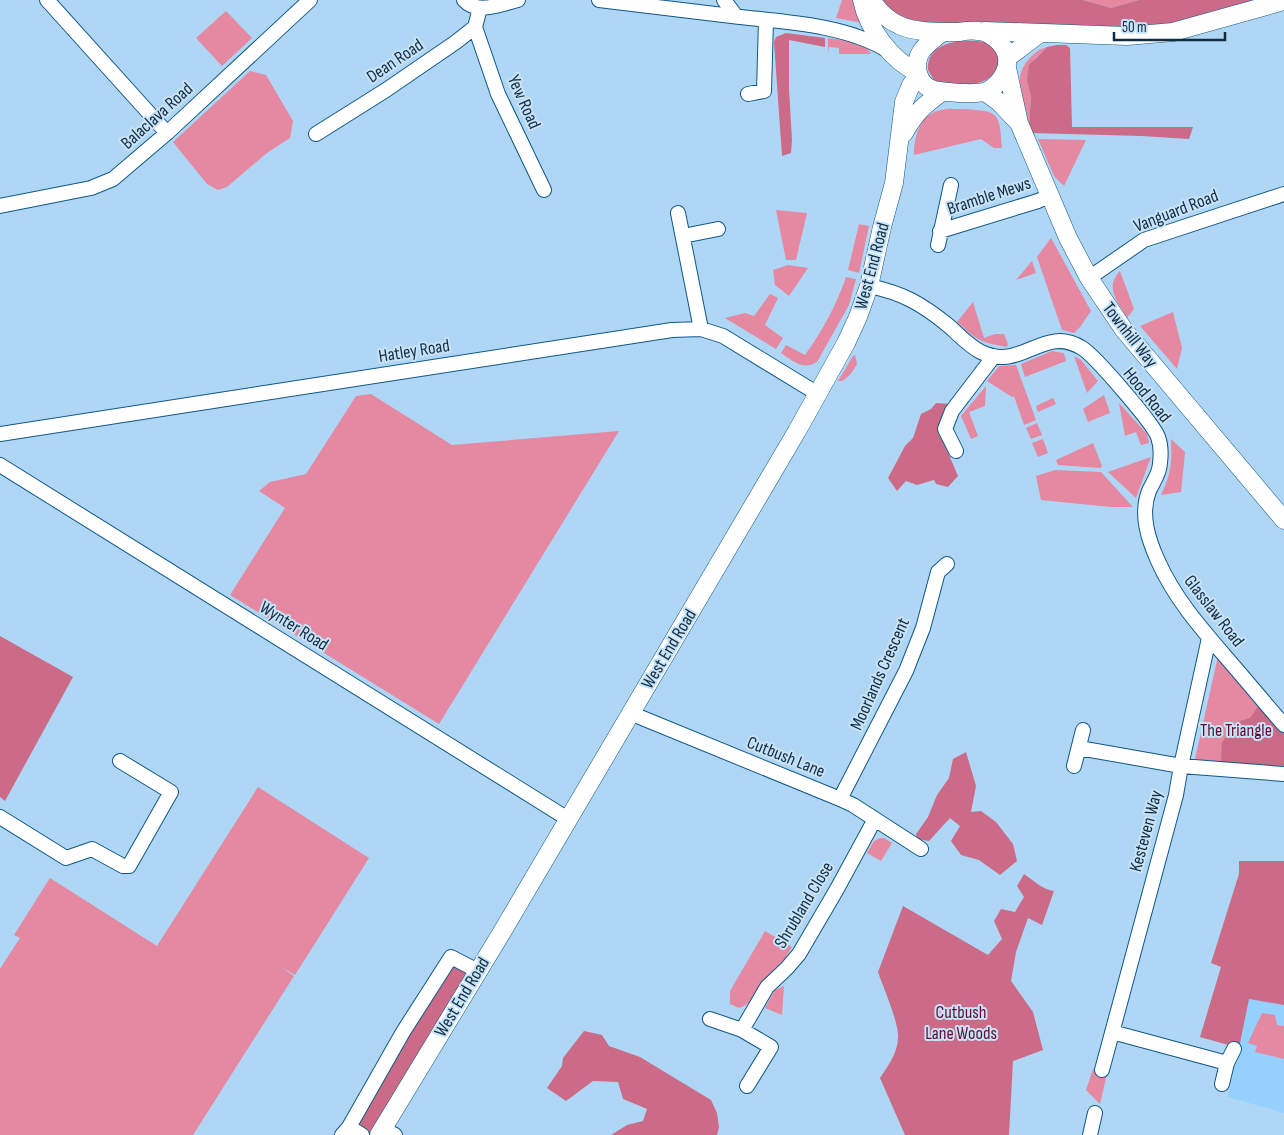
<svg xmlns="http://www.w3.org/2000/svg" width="1284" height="1135" font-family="'Sofia Sans Condensed',sans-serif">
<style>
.built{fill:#96d0fd}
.green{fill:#e588a2}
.forest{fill:#cb6b87}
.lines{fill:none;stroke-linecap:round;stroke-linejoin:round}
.minor-casing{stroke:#0f5885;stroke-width:16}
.tertiary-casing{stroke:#0f5885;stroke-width:19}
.minor{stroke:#fff;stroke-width:14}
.tertiary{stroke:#fff;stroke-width:18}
.labels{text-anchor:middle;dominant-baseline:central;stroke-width:4;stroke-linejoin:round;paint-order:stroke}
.street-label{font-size:18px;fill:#112c40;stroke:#c8e2f7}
.park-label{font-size:18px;fill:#650b31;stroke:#c8e2f7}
</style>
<rect width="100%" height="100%" fill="#b0d6f5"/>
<path class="built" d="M1249,999L1284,1004V1113L1228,1097Z"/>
<path class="green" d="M842,0H854L862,23L836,18Z
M1083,0H1139L1111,8Z
M226,11L252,38L222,66L196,38Z
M828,38C843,41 864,39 871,54H839V48L829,47L828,53Z
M1047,47L1034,59L1027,81L1031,97L1029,124C1022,102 1012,79 1028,60C1034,54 1038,49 1047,47Z
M250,71L266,75L293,121L290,138L267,153L227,187L218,190L207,184L173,142Z
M962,109C998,111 1000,111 1002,148H994L981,139L914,155C914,136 920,113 942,110C948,108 956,109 962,109Z
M1038,139L1086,140L1064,186L1054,176Z
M776,210L807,213L796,260H786Z
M859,224L869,226L859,273L848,270Z
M1051,238L1091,311L1080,327L1074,333L1062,330L1037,257Z
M1032,261L1036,273L1016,280Z
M788,265L808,268L789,296L775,285L773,270Z
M1120,271L1134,309L1127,318C1118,302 1104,288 1120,271Z
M846,277L856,279L849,305L817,362C803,371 793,361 781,353L786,345L805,355C823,330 836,306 846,277Z
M770,294L778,298L765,325L783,338L776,349L725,318L745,313L754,316Z
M973,302L984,338L995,334H1004L1008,344L1007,347C980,342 978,341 957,322Z
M1173,312L1182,348L1177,369L1140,326Z
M1052,351L1064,353L1066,361L1025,377L1021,364Z
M855,355L857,364C853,371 849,377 842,381H838L853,356Z
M1074,356L1081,360L1098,381L1087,393Z
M1016,365L1036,420L1024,425L1014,396L1012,397L987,381L999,366Z
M986,386L985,406L969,412L978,436L971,439L961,416Z
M371,394L452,445L619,431L439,724L230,595L285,508L259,491L270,482L306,474L356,396Z
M1104,395L1110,413L1088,422L1083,409Z
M1053,398L1056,404L1038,412L1036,406Z
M1119,403L1147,434L1149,443L1141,445L1136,432L1125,436Z
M1037,423L1042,435L1031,439L1026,428Z
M1043,439L1048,453L1038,457L1032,443Z
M1171,439L1185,452L1181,492L1161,495C1171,475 1172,462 1171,439Z
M1093,443L1102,466L1100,468L1058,465L1056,460Z
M1151,457L1136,498L1108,472Z
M1055,470L1101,472L1133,507H1111L1041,500L1036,476Z
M1218,656L1284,734V769L1195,759Z
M258,787L369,858L295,975L281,967L294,976L193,1135H0V969L20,938L14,935L50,878L157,946Z
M880,838H884L892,843L881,861L867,853L874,841Z
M765,931L792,947C779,967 761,1000 739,1008L730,1004V991Z
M784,986L782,1015L765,1008L775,990Z
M1262,1013L1275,1015L1277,1025L1284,1026V1059L1255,1052L1257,1046L1248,1043Z
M1093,1069L1107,1074L1100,1104L1086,1090Z"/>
<path class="forest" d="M882,0H1083L1111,8L1139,0H1264L1173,26L1126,29L920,22C906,19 890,12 882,0Z
M786,33L825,38V47L789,40V89L792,140L791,153L782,156L774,42L776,37Z
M960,41C968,41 979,40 987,43C1004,49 1000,73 986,80C972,87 954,84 939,83L934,80L928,70C927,50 942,44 960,41Z
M1057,45H1066L1070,48L1072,127H1193L1189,139L1141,136L1032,133L1029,124L1031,97L1027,81L1029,65L1047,47Z
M936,403L952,404L947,418L937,427L958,476L948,487L936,484L934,480L917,485L906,481L897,491L888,478L905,446L913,438L921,414L931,409Z
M0,636L73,677L5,801L0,797Z
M1259,705L1284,734V769L1221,762L1222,742L1240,721L1250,718Z
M966,752L976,786L971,812L981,811L996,822L1013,844L1017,861L1000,875L979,860L961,855L951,841L960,826L950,818L929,841L917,839L916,834L928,817L937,795L949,778L953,759Z
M1239,861H1284V1005L1249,999L1239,1048L1200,1037L1221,967L1211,963L1239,874Z
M1024,874C1033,880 1043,890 1054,891L1042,925L1028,918L1016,952L1011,981L1033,1012L1043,1050L1013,1061L1009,1135H905L880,1078C888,1066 897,1054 898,1039C900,1025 883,987 878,972L903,906L988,955L1002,939L994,921L1001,909L1015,912L1024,897L1017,886Z
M451,957L478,971L379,1135H342Z
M584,1031L602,1035L609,1046L640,1057L711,1100L717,1113L719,1127L717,1135H611L627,1125L643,1121L647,1109L623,1099L618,1082L593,1081L566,1101L547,1088L562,1066L563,1058Z"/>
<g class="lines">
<defs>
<path id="minor" d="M47,0L167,133
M464,0C477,15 502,4 518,0
M599,0C646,6 693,11 740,17C787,22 844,25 885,49
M724,0L736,16
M475,27L498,94L544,190
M748,94L764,91L766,20
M316,134L386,90L456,42L475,27L480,8
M0,206L91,188L113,179L167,133L310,0
M678,213L701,329
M940,231L1038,201L1049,196
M683,236L718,229
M938,245L951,185
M1089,278L1144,240L1284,194
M869,286C903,293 922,304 949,326C959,335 969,346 981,352C1022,372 1043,324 1082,348C1095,356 1153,423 1158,437C1161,445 1161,455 1160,463C1160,473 1153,482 1149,491C1140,514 1148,539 1158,561C1174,597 1199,626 1225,656C1245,679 1264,702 1284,725
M0,434L672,330L701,329L723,336L818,394
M956,451L945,429L952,411L994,356
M0,465L568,819
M630,713L840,799L853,805L921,849
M1079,748L1181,766L1284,774
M1074,766L1083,730
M840,799L906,671L923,628L938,572L947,564
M0,817L66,858L92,849L123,866H129L171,792L120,761
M710,1019L742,1030L771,1047L747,1086
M742,1030L767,987L787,968L799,954L837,889L875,819
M1112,1032L1227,1063
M1102,1070L1176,795L1181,766L1209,638
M1222,1084L1227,1063L1234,1049
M349,1127L403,1032L451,957L478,971
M383,1129L395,1135
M342,1135L349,1127L362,1135
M1090,1135L1095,1113"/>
<path id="tertiary" d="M862,0C868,29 891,60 918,73
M871,0C878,10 887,20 899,25C916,33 940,32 959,32C965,31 972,30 978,31C991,32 1005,44 1007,57C1009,71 999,85 987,91C980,94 968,93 960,93C951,92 942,92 934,90C917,85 912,63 923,49C929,42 936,37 943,32
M984,31L1127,36L1173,32L1284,1
M1007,58L1039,34
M1007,68L1019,123L1068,238L1089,278L1124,330L1284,520
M985,92L999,102L1019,123
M904,133C915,113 924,105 942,92
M379,1135L502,932L797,431L846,343L858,317L869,286L882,227L894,183L904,102L911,85L919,76"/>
</defs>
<use href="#minor" class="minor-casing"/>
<use href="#tertiary" class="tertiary-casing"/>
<use href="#minor" class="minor"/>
<use href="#tertiary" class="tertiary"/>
</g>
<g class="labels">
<g class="street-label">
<text transform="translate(395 61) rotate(-34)">Dean Road</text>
<text transform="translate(524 102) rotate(66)">Yew Road</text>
<text transform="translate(157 116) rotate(-42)">Balaclava Road</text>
<text transform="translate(989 196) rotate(-18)">Bramble Mews</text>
<text transform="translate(1176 211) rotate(-21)">Vanguard Road</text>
<text transform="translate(872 266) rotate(-75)">West End Road</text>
<text transform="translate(1130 335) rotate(52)">Townhill Way</text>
<text transform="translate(414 351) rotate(-9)">Hatley Road</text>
<text transform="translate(1147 395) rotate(51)">Hood Road</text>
<text transform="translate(1214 611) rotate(52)">Glasslaw Road</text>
<text transform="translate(294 626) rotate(32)">Wynter Road</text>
<text transform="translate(669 649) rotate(-59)">West End Road</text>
<text transform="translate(880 674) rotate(-66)">Moorlands Crescent</text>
<text transform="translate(786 757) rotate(22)">Cutbush Lane</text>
<text transform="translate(1146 831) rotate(-75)">Kesteven Way</text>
<text transform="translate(804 905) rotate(-59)">Shrubland Close</text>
<text transform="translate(462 997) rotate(-59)">West End Road</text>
</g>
<g class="park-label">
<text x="1236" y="730">The Triangle</text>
<text x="961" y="1012">Cutbush<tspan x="961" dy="21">Lane Woods</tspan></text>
</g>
</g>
<path d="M1114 32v8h111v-8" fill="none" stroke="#112c40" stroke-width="2.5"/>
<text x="1122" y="32" font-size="15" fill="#112c40" stroke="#c8e2f7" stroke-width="4" paint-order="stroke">50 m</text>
</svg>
